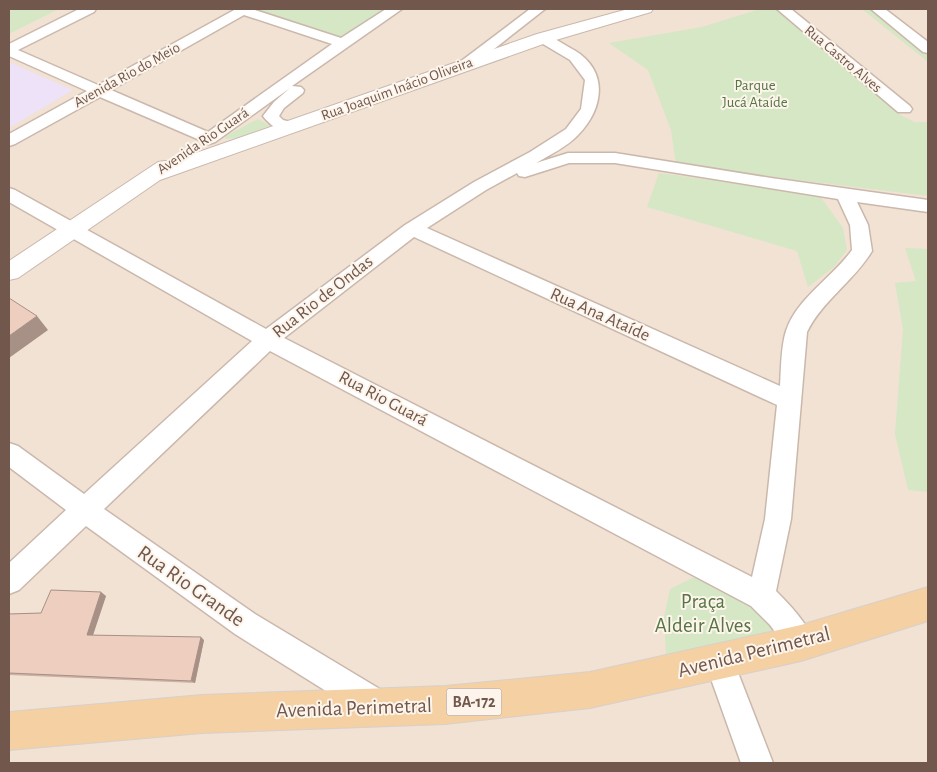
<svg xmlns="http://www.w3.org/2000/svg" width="937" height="772" font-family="'Alegreya Sans',sans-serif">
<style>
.residential{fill:#f1e2d4}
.education{fill:#ede2f7}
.green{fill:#d5e7c4}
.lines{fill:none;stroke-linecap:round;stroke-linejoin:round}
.minor-casing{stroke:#cbb8ac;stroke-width:3}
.tertiary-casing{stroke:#cbb8ac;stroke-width:2}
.primary-casing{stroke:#d7d0cd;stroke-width:2}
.minor{fill:#fff;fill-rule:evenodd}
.tertiary{fill:#fff;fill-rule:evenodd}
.primary{fill:#f4d0a2;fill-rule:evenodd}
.wall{fill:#cdb1a4}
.shaded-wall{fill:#a79086}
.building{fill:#eecebf;stroke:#a79086}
.labels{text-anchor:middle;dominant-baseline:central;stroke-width:4;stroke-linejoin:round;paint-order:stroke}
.far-street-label{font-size:15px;fill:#71574c;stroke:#fdf5eb}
.far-park-label{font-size:15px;fill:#577645;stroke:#fdf5eb}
.shield{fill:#fdf5eb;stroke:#9b867c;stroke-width:1}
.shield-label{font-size:16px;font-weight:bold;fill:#71574c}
.street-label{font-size:18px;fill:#71574c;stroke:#fdf5eb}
.near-street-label{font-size:21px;fill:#71574c;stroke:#fdf5eb}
.near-park-label{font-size:21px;fill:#577645;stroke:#fdf5eb}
</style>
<rect width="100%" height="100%" fill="#faf1e5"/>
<path class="residential" d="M9,9H928V763H9Z"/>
<path class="education" d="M9,62L73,90L9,128Z"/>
<path class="green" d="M9,9H59L9,34Z
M245,9H394L343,43L243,10Z
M760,9H779L902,116L915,122H928V196L676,165L671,130L648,70L609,43L702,27Z
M862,9H871L928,54V62Z
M258,119L270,126L237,138L225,139L226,136Z
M659,173L819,195L843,228L847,250L834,267L808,287L797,251L647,207Z
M905,248L928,249V492L908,490L895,434L903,329L895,283L916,281Z
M725,573L790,628L666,658L664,617L670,589L694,577Z"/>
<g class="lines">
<defs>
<path id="minor" d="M79,9H96L94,12L18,50L98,85L236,9H252L341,38L386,9H402L292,86L301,87L304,90L303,93L284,108L279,116L283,120L298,124L300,127L298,130C283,134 271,127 263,116L274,102L290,88L215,142L209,144L100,97L15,144L9,146V134L87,91L9,56V44ZM244,15L332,44L208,132L111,90Z
M530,9H545L470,68H460L458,65L460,62Z
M777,9H791L910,106L912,109L910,112H898Z
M871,9H885L928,42V53L923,52Z
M543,34C554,37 564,45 574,50C609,71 604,108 578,135C568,146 550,155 536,163L568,153H615L771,178L928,200V212L857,202L868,225L872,251C854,281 822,301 807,332L791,519L776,591C791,606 807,623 815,643L811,653L801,657L791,653L770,625L751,606L270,351L104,509L255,614L388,694L392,705L388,716L377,720L366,716L235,634L86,526L19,590L9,594V563L66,510L9,467V443L18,446L84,494L252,341L9,202V188L15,190L266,329L405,225L474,182L530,152L566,129L581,109L585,80L570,60L538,41L536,38ZM569,163H615L838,199L850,225L852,250C832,278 797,298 786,331C781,346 781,370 780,386L427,228L486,190L517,173L519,176L525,177ZM414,237L777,405L765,519L752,577L284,338Z
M720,647L730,652L773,763H741L705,662L710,652Z"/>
<path id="tertiary" d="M628,9H653L651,12L549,42L160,180L18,278L9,280V261L158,162L165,161L170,162L537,34Z"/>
<path id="primary" d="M928,587V621L801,661L590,708L445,724L202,733L9,750V712L202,695L445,686L590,672L801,625Z"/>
</defs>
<use href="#minor" class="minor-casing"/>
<use href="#tertiary" class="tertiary-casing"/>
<use href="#primary" class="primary-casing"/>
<use href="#minor" class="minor"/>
<use href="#tertiary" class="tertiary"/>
<use href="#primary" class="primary"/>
</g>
<path class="wall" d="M106,596L93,635L204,640L195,683L9,675V614L41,613Z"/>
<path class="shaded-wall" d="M37,316L48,330L9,358V336Z
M101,592L106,596L92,638L87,635Z
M201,637L204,640L195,683L191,681Z"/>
<path class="building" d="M9,298L37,316L9,336Z
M51,590L101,592L87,635L201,637L191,681L9,673V614L41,613Z"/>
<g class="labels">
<g class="far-street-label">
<text transform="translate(843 59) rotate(40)">Rua Castro Alves</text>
<text transform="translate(127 75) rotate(-29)">Avenida Rio do Meio</text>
<text transform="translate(397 89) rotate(-20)">Rua Joaquim Inácio Oliveira</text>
<text transform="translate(203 141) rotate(-34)">Avenida Rio Guará</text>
</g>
<g class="far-park-label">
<text x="755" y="85">Parque<tspan x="755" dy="17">Jucá Ataíde</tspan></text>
</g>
<rect class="shield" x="446.5" y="688.5" width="55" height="27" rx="4"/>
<g class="shield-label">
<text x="474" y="702">BA-172</text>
</g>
<g class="street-label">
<text transform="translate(323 297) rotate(-38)">Rua Rio de Ondas</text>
<text transform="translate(600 315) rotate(24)">Rua Ana Ataíde</text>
<text transform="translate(383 399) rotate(28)">Rua Rio Guará</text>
</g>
<g class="near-street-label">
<text transform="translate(191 586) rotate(35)">Rua Rio Grande</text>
<text transform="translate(754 652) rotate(-14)">Avenida Perimetral</text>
<text transform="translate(354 708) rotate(-2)">Avenida Perimetral</text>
</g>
<g class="near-park-label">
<text x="703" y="601">Praça<tspan x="703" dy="24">Aldeir Alves</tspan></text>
</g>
</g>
<rect width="937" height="772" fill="none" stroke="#71574c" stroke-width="20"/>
</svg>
